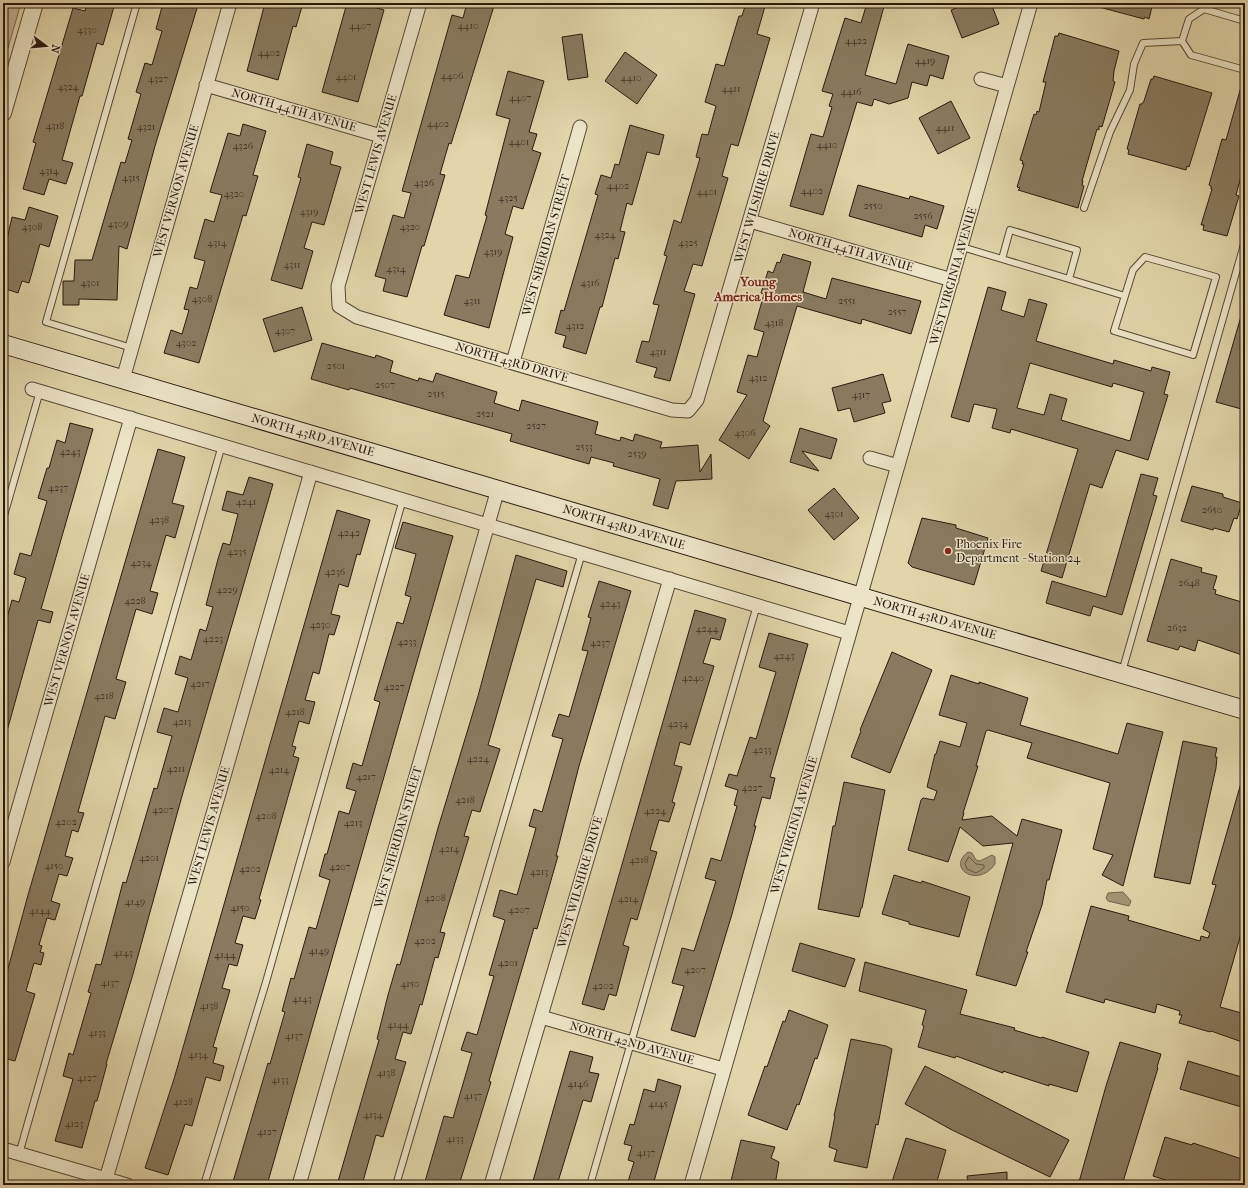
<svg xmlns="http://www.w3.org/2000/svg" width="1248" height="1188" font-family="'IM FELL French Canon',serif">
<style>
.green{fill:#c2b58f;stroke:#766750}
.water{fill:#a39575;stroke:#73634d}
.lines{fill:none;stroke-linecap:round;stroke-linejoin:round}
.shore{stroke:#665743;stroke-width:1}
.building{fill:#897b60;stroke:#2a1911;fill-rule:evenodd}
.service-casing{stroke:#584837;stroke-width:8}
.minor-casing{stroke:#584837;stroke-width:15}
.tertiary-casing{stroke:#584837;stroke-width:18}
.secondary-casing{stroke:#2a1911;stroke-width:20}
.service{stroke:#ece4c7;stroke-width:6}
.minor{stroke:#ece4c7;stroke-width:13}
.tertiary{stroke:#ece4c7;stroke-width:16}
.secondary{stroke:#ece4c7;stroke-width:18}
.poi-dot{fill:#8f2418;stroke:#ece4c7;stroke-width:1.5}
.labels{text-anchor:middle;dominant-baseline:central;stroke-width:3;stroke-linejoin:round;paint-order:stroke}
.number-label{font-size:10px;fill:#423225}
.street-label{font-size:12px;fill:#2a1911;stroke:#ece4c7}
.poi-label{font-size:12px;fill:#2a1911;stroke:#ece4c7;text-anchor:start}
.neighbourhood-label{font-size:13px;font-weight:bold;fill:#7a1f14;stroke:#ece4c7}
</style>
<rect width="100%" height="100%" fill="#e1d5a9"/>
<filter id="stains"><feTurbulence type="fractalNoise" baseFrequency=".005" numOctaves="4"/><feColorMatrix values="0 0 0 0 .2 0 0 0 0 .09 0 0 0 0 .02 0 0 0 .5 -.17"/></filter>
<radialGradient id="worn" r=".72"><stop offset=".6" stop-color="#630" stop-opacity="0"/><stop offset="1" stop-color="#630" stop-opacity=".3"/></radialGradient>
<path class="green" d="M3,3H21L3,65Z"/>
<path class="water" d="M968,852L972,853L976,860L980,861L992,855L995,857V864C978,889 946,868 968,852Z
M1123,892L1131,901L1129,906L1108,901L1106,898L1108,893Z"/>
<g class="lines">
<path class="shore" d="M969,857L976,864L984,865V868L976,873L967,869L965,864Z"/>
</g>
<path class="building" d="M87,3H115L103,45L97,43L82,96H80L62,160L73,163L66,184L49,179L44,195L23,189L36,143L33,142L73,8L85,11Z
M163,3H191L198,5L155,146L127,249L119,246L117,300L79,299V305H63V281H74L75,260H92L121,162L125,163L132,140L128,139L141,94L136,92L145,63L152,65L162,31L156,29Z
M265,3H303L296,27L293,26L278,80L247,71Z
M347,3H361L384,10L358,102L322,92Z
M467,3H484L494,6L451,144L449,143L440,174L445,175L424,246H422L407,297L383,291L386,279L375,276L393,215L404,218L411,193L402,191L452,15L463,18Z
M746,3H766L757,34L770,38L738,146L731,144L722,176L728,178L702,266L693,264L684,291L695,294L670,381L654,377L657,368L636,362L642,341L649,342L659,305L653,304L667,256L664,255L674,220L681,223L700,158L696,157L702,134L708,135L716,106L705,102L716,64L724,66L739,16H742Z
M867,3H885L865,75L896,84L908,44L949,56L943,79L930,75L927,86L912,82L908,98L889,104L874,99L872,106L857,102L823,215L790,206L811,134L823,137L832,107L829,106L833,94L822,91L845,18L861,23Z
M969,3H991L999,24L962,38L951,10Z
M1100,3H1153L1149,19L1145,17L1144,19L1099,7Z
M1059,33L1119,51L1114,71L1113,81L1115,82L1102,127L1099,126V130L1097,129L1082,181H1083L1082,185L1084,186L1078,208L1018,190L1020,188L1017,187L1024,164H1022L1023,161L1020,160L1034,114L1036,115L1037,111L1039,112L1046,82H1043L1055,36H1058Z
M582,34L588,77L568,80L562,37Z
M625,52L657,75L637,104L605,81Z
M508,71L544,81L529,132L537,134L532,150L541,153L523,209L513,206L505,234L513,237L489,328L444,315L456,275L469,278L487,216L485,215L510,119L496,115Z
M1154,76L1212,93L1189,167L1187,166L1186,170L1128,154L1129,150L1127,149L1140,104H1142L1144,101L1151,79H1153Z
M1241,87H1245V161L1236,195L1239,196L1227,236L1203,230L1204,225H1201L1212,189H1211V186L1209,185L1222,139L1226,140Z
M951,101L970,138L938,154L919,118Z
M243,124L266,131L253,175L258,176L246,216L243,215L199,363L164,353L171,330L182,334L189,310L184,309L190,287L197,289L205,261L194,258L205,219L214,222L222,195L210,192L228,133L240,136Z
M630,125L664,135L659,155L647,152L632,205L627,203L620,231L625,232L618,259L615,258L602,307H600L586,354L563,347L566,336L555,333L561,310L564,311L598,195L595,194L601,175L611,178L615,164L619,165Z
M307,144L333,152L330,164L341,167L324,225L312,222L304,248L313,251L302,289L271,280L301,178L298,177Z
M858,185L909,199L910,196L944,206L937,229L925,225L922,237L849,216Z
M29,207L58,216L49,247L40,244L29,283L22,281L18,293L3,288V257L12,217L25,220Z
M783,254L811,262L803,292L826,299L832,278L921,301L911,334L862,319L861,324L797,306L763,421L770,426L749,459L719,440L747,395L737,392L748,355L757,357L764,332L754,329L764,294L761,293L768,271L773,273L777,262L780,263Z
M988,287L1006,292L1001,310L1024,317L1029,299L1047,304L1036,341L1113,364L1114,360L1151,371L1152,367L1170,372L1164,394L1168,395L1148,460L1116,450L1102,488L1090,484L1062,578L1041,571L1078,449L1011,429L1010,433L992,428L997,409L974,404L969,422L951,417ZM1030,363L1112,387L1113,383L1144,392L1130,441L1061,420L1067,399L1050,394L1044,415L1017,408Z
M302,307L312,340L274,352L263,319Z
M1242,313L1245,314V410L1216,402Z
M322,343L375,358L376,355L393,361L390,372L418,381L419,378L433,382L436,373L497,392L494,403L519,411L522,400L598,422L595,434L620,441L621,437L633,441L635,434L662,442L660,448L698,445L700,472L711,454L712,479L676,481L668,509L653,505L660,479L613,466L614,463L591,457L589,464L510,441L512,434L350,388L349,390L311,379Z
M883,374L891,401L882,403L885,413L854,422L850,408L838,411L832,388Z
M70,423L93,429L41,609L53,612L50,623L38,620L7,731L3,730V632L12,600L19,602L26,578L14,574L20,553L31,556L47,501L38,498L47,468H49L57,440L65,443Z
M800,428L837,439L831,459L802,451L819,471L790,462Z
M158,449L185,457L172,503L184,506L175,538L166,535L150,591L158,593L152,614L136,609L116,679L126,682L115,719L105,716L78,812L84,813L78,832L72,830L65,856L73,858L67,876L59,874L51,901L60,904L55,920L47,918L39,945L42,946L40,952L44,953L41,965L34,963L26,991L35,994L15,1061L3,1058V987L28,895Z
M1141,474L1158,478L1153,495L1157,496L1122,615L1093,606L1090,616L1046,603L1052,581L1106,597Z
M249,477L273,484L182,796L133,974L106,1064H107L97,1101H95L82,1148L55,1141L73,1079L63,1076L69,1053L73,1055L91,993L88,992L96,964L101,965L123,882L126,883L154,788L157,789L172,736L157,732L164,708L178,712L188,678L175,674L180,656L191,660L200,629L206,631L213,607L206,605L218,559L223,543L230,545L238,514L222,510L227,491L243,495Z
M1192,486L1223,494V497L1242,503L1237,519L1234,518L1229,532L1214,528L1213,530L1181,521Z
M834,488L859,518L834,540L808,510Z
M337,510L370,520L360,555L357,554L348,587L339,584L331,614L340,616L334,635L329,634L319,674L313,672L305,700L315,702L309,724L299,721L292,746L296,747L293,756L299,758L259,899L261,900L255,919L243,916L235,943L243,945L237,966L229,964L222,988L230,990L213,1047L217,1048L213,1063L224,1066L220,1081L206,1077L192,1126L185,1124L168,1175L145,1168L174,1079Z
M922,518L956,525V528L988,538L974,585L912,567L908,563Z
M403,522L453,536L267,1185H232L268,1063L270,1064L285,1012L282,1011L291,978L294,979L309,927L316,929L330,880L319,876L325,854H327L339,811L349,814L356,791L346,788L353,763L362,766L380,702L374,700L397,622L403,624L411,597L405,595L416,554L395,548Z
M516,555L567,571L563,587L536,579L488,745L500,749L480,812L472,810L464,836L469,837L440,932L445,933L438,958L435,957L422,1005L420,1004L411,1034L403,1032L395,1059L406,1062L383,1137L376,1135L362,1185H337L379,1040L377,1039L388,995L397,964L400,965L438,828L478,696Z
M1171,559L1202,568L1201,572L1217,576L1213,589L1216,590L1215,594L1245,603V656L1198,640L1195,651L1180,646L1178,650L1147,641Z
M599,581L631,591L579,766L556,856H558L537,929L534,928L489,1081L491,1082L480,1118L459,1185H424L444,1116L453,1118L472,1053L461,1050L467,1032L477,1035L494,976L489,975L505,920L493,916L500,890L517,895L536,828L529,826L534,809L542,812L563,739L552,736L559,714L569,717L588,651L582,650L591,618L588,617Z
M695,610L726,619L720,640L711,638L703,663L714,666L690,745L680,742L674,765L682,767L672,802L675,803L669,822L659,820L650,850L657,852L637,920L631,918L623,945L629,947L616,996L609,994L604,1010L582,1004Z
M769,633L808,644L770,777L775,778L770,799L762,797L754,826H756L732,914L695,1037L671,1030L684,986L672,983L682,948L694,951L716,881L705,878L711,858L721,861L737,806L734,805L738,790L725,786L729,774L737,776L750,737L756,739L776,672L759,667Z
M892,652L932,670L890,773L851,757L861,731L860,730Z
M951,675L979,684V682L1028,698L1020,725L1118,754L1127,723L1163,732L1123,886L1102,875L1113,855L1093,849L1110,783L1027,758L1032,743L988,730L986,731L976,766H978L963,813H964L962,820L992,816L1017,836L1022,819L1062,830L1049,880H1047L1042,905L1026,952H1028L1016,986L976,975L1013,843L983,846L960,827L948,862L908,850L921,800L923,798L934,800L937,791L927,787L935,754H936L940,741L960,747L967,723L939,715Z
M1183,741L1217,748L1215,757H1217L1216,768L1190,884L1154,877Z
M844,782L885,790L862,908H861L859,917L818,909L833,826H835Z
M1241,783H1245V920L1220,1007L1245,1014V1043L1211,1031L1210,1032L1179,1023L1182,1015H1179L1180,1011L1157,1004L1155,1013L1105,999L1104,1003L1066,992L1091,906L1129,916L1128,920L1200,941L1201,936L1208,938L1210,933L1203,929L1216,885L1212,884Z
M894,875L921,883L922,881L970,897L959,937L909,924V922L882,914Z
M800,943L855,959L845,987L792,971Z
M865,962L967,990L960,1014L1015,1028L1014,1030L1041,1038L1042,1037L1089,1052L1077,1092L1049,1084V1086L1003,1071V1073L956,1056L955,1058L918,1047L924,1026L922,1025L926,1010L859,991Z
M789,1010L828,1025L817,1059L815,1058L799,1105L797,1104L787,1130L748,1115L765,1066L767,1067L783,1021L785,1022Z
M851,1039L886,1046L892,1049L878,1125L876,1124L867,1168L834,1161L837,1150L829,1147L835,1116H834Z
M1120,1042L1161,1054L1157,1067L1158,1068L1122,1185H1088L1079,1182L1106,1086Z
M570,1051L593,1057L589,1072L599,1074L591,1102L583,1100L557,1185H547L533,1181Z
M1188,1061L1245,1078V1108L1180,1089Z
M925,1066L1069,1140L1050,1177L952,1130L905,1104Z
M658,1079L681,1086L653,1185H627L634,1162L628,1160L632,1146L624,1144L630,1124L634,1125L644,1089L655,1092Z
M1165,1137L1192,1145L1193,1143L1245,1160V1185H1181L1153,1176Z
M906,1138L946,1150L936,1185H891Z
M741,1140L775,1147L771,1158L779,1162L775,1185H730Z
M1007,1172V1185H968L967,1176Z"/>
<g class="lines">
<defs>
<path id="service" d="M1245,21L1204,9L1189,19L1182,41L1191,55L1245,70
M1084,208L1110,132L1130,90L1134,64L1143,43L1182,41
M962,247L1002,259L1010,230L1077,250L1069,279L1002,259
M1145,257L1216,277L1193,355L1114,331L1133,270Z
M1069,279L1125,296
M132,348L46,322L137,3
M3,519L40,391
M1122,672L1245,241
M19,1154L222,445
M204,1185L266,982L403,499
M396,1185L582,553
M590,1185L757,605"/>
<path id="minor" d="M420,3L338,286L339,306L357,317L672,410L688,411L697,400L813,3
M981,79L1007,86
M206,85L381,136
M750,221L952,280
M513,362L580,127
M123,379L230,3
M32,389L849,633
M870,458L898,466
M3,862L131,418
M541,1017L723,1069
M3,1149L127,1185
M106,1179L220,790L311,472
M299,1185L498,489
M491,1185L670,579
M691,1185L1031,3"/>
<path id="tertiary" d="M3,113L35,3"/>
<path id="secondary" d="M3,344L1245,710"/>
</defs>
<use href="#service" class="service-casing"/>
<use href="#minor" class="minor-casing"/>
<use href="#tertiary" class="tertiary-casing"/>
<use href="#secondary" class="secondary-casing"/>
<use href="#service" class="service"/>
<use href="#minor" class="minor"/>
<use href="#tertiary" class="tertiary"/>
<use href="#secondary" class="secondary"/>
</g>
<circle class="poi-dot" cx="948" cy="551" r="4"/>
<g class="labels">
<g class="number-label">
<text x="360" y="26">4407</text>
<text x="468" y="26">4410</text>
<text x="87" y="30">4330</text>
<text x="856" y="41">4422</text>
<text x="269" y="53">4402</text>
<text x="925" y="61">4419</text>
<text x="452" y="76">4406</text>
<text x="346" y="77">4401</text>
<text x="631" y="78">4410</text>
<text x="158" y="79">4327</text>
<text x="68" y="87">4324</text>
<text x="731" y="89">4411</text>
<text x="851" y="92">4416</text>
<text x="520" y="98">4407</text>
<text x="438" y="124">4402</text>
<text x="55" y="126">4318</text>
<text x="146" y="127">4321</text>
<text x="945" y="128">4411</text>
<text x="519" y="142">4401</text>
<text x="827" y="145">4410</text>
<text x="243" y="146">4326</text>
<text x="49" y="171">4314</text>
<text x="131" y="178">4315</text>
<text x="424" y="183">4326</text>
<text x="618" y="186">4402</text>
<text x="812" y="191">4402</text>
<text x="707" y="192">4401</text>
<text x="234" y="194">4320</text>
<text x="508" y="198">4325</text>
<text x="873" y="206">2550</text>
<text x="309" y="212">4319</text>
<text x="923" y="216">2556</text>
<text x="118" y="224">4309</text>
<text x="32" y="227">4308</text>
<text x="410" y="227">4320</text>
<text x="605" y="235">4324</text>
<text x="217" y="243">4314</text>
<text x="688" y="243">4325</text>
<text x="493" y="252">4319</text>
<text x="292" y="265">4311</text>
<text x="396" y="269">4314</text>
<text x="90" y="283">4301</text>
<text x="590" y="283">4316</text>
<text x="202" y="299">4308</text>
<text x="472" y="301">4311</text>
<text x="847" y="301">2551</text>
<text x="897" y="312">2557</text>
<text x="774" y="323">4318</text>
<text x="575" y="326">4312</text>
<text x="285" y="331">4307</text>
<text x="186" y="343">4302</text>
<text x="658" y="352">4311</text>
<text x="336" y="366">2501</text>
<text x="758" y="378">4312</text>
<text x="385" y="385">2507</text>
<text x="436" y="394">2515</text>
<text x="861" y="395">4317</text>
<text x="485" y="414">2521</text>
<text x="536" y="426">2527</text>
<text x="745" y="433">4306</text>
<text x="584" y="447">2533</text>
<text x="70" y="452">4243</text>
<text x="637" y="454">2539</text>
<text x="58" y="488">4237</text>
<text x="246" y="502">4241</text>
<text x="1212" y="510">2650</text>
<text x="834" y="514">4301</text>
<text x="159" y="520">4238</text>
<text x="349" y="533">4242</text>
<text x="237" y="552">4235</text>
<text x="141" y="563">4234</text>
<text x="335" y="572">4236</text>
<text x="1189" y="583">2648</text>
<text x="227" y="590">4229</text>
<text x="135" y="601">4228</text>
<text x="610" y="604">4243</text>
<text x="320" y="625">4230</text>
<text x="1177" y="628">2632</text>
<text x="707" y="629">4244</text>
<text x="213" y="639">4223</text>
<text x="407" y="642">4233</text>
<text x="600" y="643">4237</text>
<text x="784" y="656">4243</text>
<text x="693" y="678">4240</text>
<text x="200" y="684">4217</text>
<text x="394" y="687">4227</text>
<text x="104" y="696">4218</text>
<text x="295" y="712">4218</text>
<text x="182" y="722">4213</text>
<text x="678" y="724">4234</text>
<text x="762" y="750">4233</text>
<text x="478" y="759">4224</text>
<text x="176" y="769">4211</text>
<text x="279" y="770">4214</text>
<text x="366" y="777">4217</text>
<text x="752" y="788">4227</text>
<text x="465" y="800">4218</text>
<text x="163" y="810">4207</text>
<text x="655" y="811">4224</text>
<text x="266" y="816">4208</text>
<text x="66" y="822">4202</text>
<text x="353" y="823">4213</text>
<text x="449" y="849">4214</text>
<text x="149" y="858">4201</text>
<text x="639" y="860">4218</text>
<text x="54" y="866">4150</text>
<text x="340" y="867">4207</text>
<text x="250" y="869">4202</text>
<text x="539" y="872">4213</text>
<text x="435" y="898">4208</text>
<text x="628" y="899">4214</text>
<text x="135" y="902">4149</text>
<text x="240" y="908">4150</text>
<text x="519" y="910">4207</text>
<text x="40" y="911">4144</text>
<text x="425" y="941">4202</text>
<text x="319" y="951">4149</text>
<text x="123" y="953">4143</text>
<text x="225" y="955">4144</text>
<text x="508" y="963">4201</text>
<text x="695" y="970">4207</text>
<text x="110" y="983">4137</text>
<text x="410" y="984">4150</text>
<text x="603" y="986">4202</text>
<text x="302" y="999">4143</text>
<text x="209" y="1006">4138</text>
<text x="398" y="1025">4144</text>
<text x="97" y="1033">4133</text>
<text x="294" y="1036">4137</text>
<text x="198" y="1055">4134</text>
<text x="386" y="1073">4138</text>
<text x="87" y="1078">4127</text>
<text x="280" y="1080">4133</text>
<text x="578" y="1084">4146</text>
<text x="473" y="1096">4137</text>
<text x="183" y="1102">4128</text>
<text x="658" y="1104">4145</text>
<text x="373" y="1115">4134</text>
<text x="74" y="1124">4123</text>
<text x="267" y="1132">4127</text>
<text x="455" y="1139">4133</text>
<text x="646" y="1153">4137</text>
</g>
<g class="street-label">
<text transform="translate(294 110) rotate(16)">NORTH 44TH AVENUE</text>
<text transform="translate(376 154) rotate(-74)">WEST LEWIS AVENUE</text>
<text transform="translate(176 191) rotate(-74)">WEST VERNON AVENUE</text>
<text transform="translate(757 197) rotate(-74)">WEST WILSHIRE DRIVE</text>
<text transform="translate(546 245) rotate(-74)">WEST SHERIDAN STREET</text>
<text transform="translate(851 250) rotate(16)">NORTH 44TH AVENUE</text>
<text transform="translate(953 276) rotate(-74)">WEST VIRGINIA AVENUE</text>
<text transform="translate(512 362) rotate(16)">NORTH 43RD DRIVE</text>
<text transform="translate(313 435) rotate(16)">NORTH 43RD AVENUE</text>
<text transform="translate(624 527) rotate(17)">NORTH 43RD AVENUE</text>
<text transform="translate(935 618) rotate(16)">NORTH 43RD AVENUE</text>
<text transform="translate(67 640) rotate(-74)">WEST VERNON AVENUE</text>
<text transform="translate(794 825) rotate(-74)">WEST VIRGINIA AVENUE</text>
<text transform="translate(209 826) rotate(-74)">WEST LEWIS AVENUE</text>
<text transform="translate(398 837) rotate(-74)">WEST SHERIDAN STREET</text>
<text transform="translate(580 882) rotate(-74)">WEST WILSHIRE DRIVE</text>
<text transform="translate(632 1043) rotate(16)">NORTH 42ND AVENUE</text>
</g>
<g class="poi-label">
<text x="956" y="544">Phoenix Fire<tspan x="956" dy="14">Department - Station 24</tspan></text>
</g>
<g class="neighbourhood-label">
<text x="758" y="281">Young<tspan x="758" dy="15">America Homes</tspan></text>
</g>
</g>
<rect width="1248" height="1188" fill="none" stroke="#e1d5a9" stroke-width="16"/>
<rect x="4" y="4" width="1240" height="1180" fill="none" stroke="#2a1911" stroke-width="2"/>
<rect x="8" y="8" width="1232" height="1172" fill="none" stroke="#2a1911"/>
<g transform="translate(46 46) rotate(106)" stroke="#ece4c7" stroke-width="3" paint-order="stroke">
<path d="M0-3L7 15L0 10L-7 15Z" fill="#2a1911"/>
<text y="-6" font-size="11" font-weight="bold" text-anchor="middle" fill="#2a1911">N</text>
</g>
<rect width="100%" height="100%" filter="url(#stains)"/>
<rect width="100%" height="100%" fill="url(#worn)"/>
</svg>
